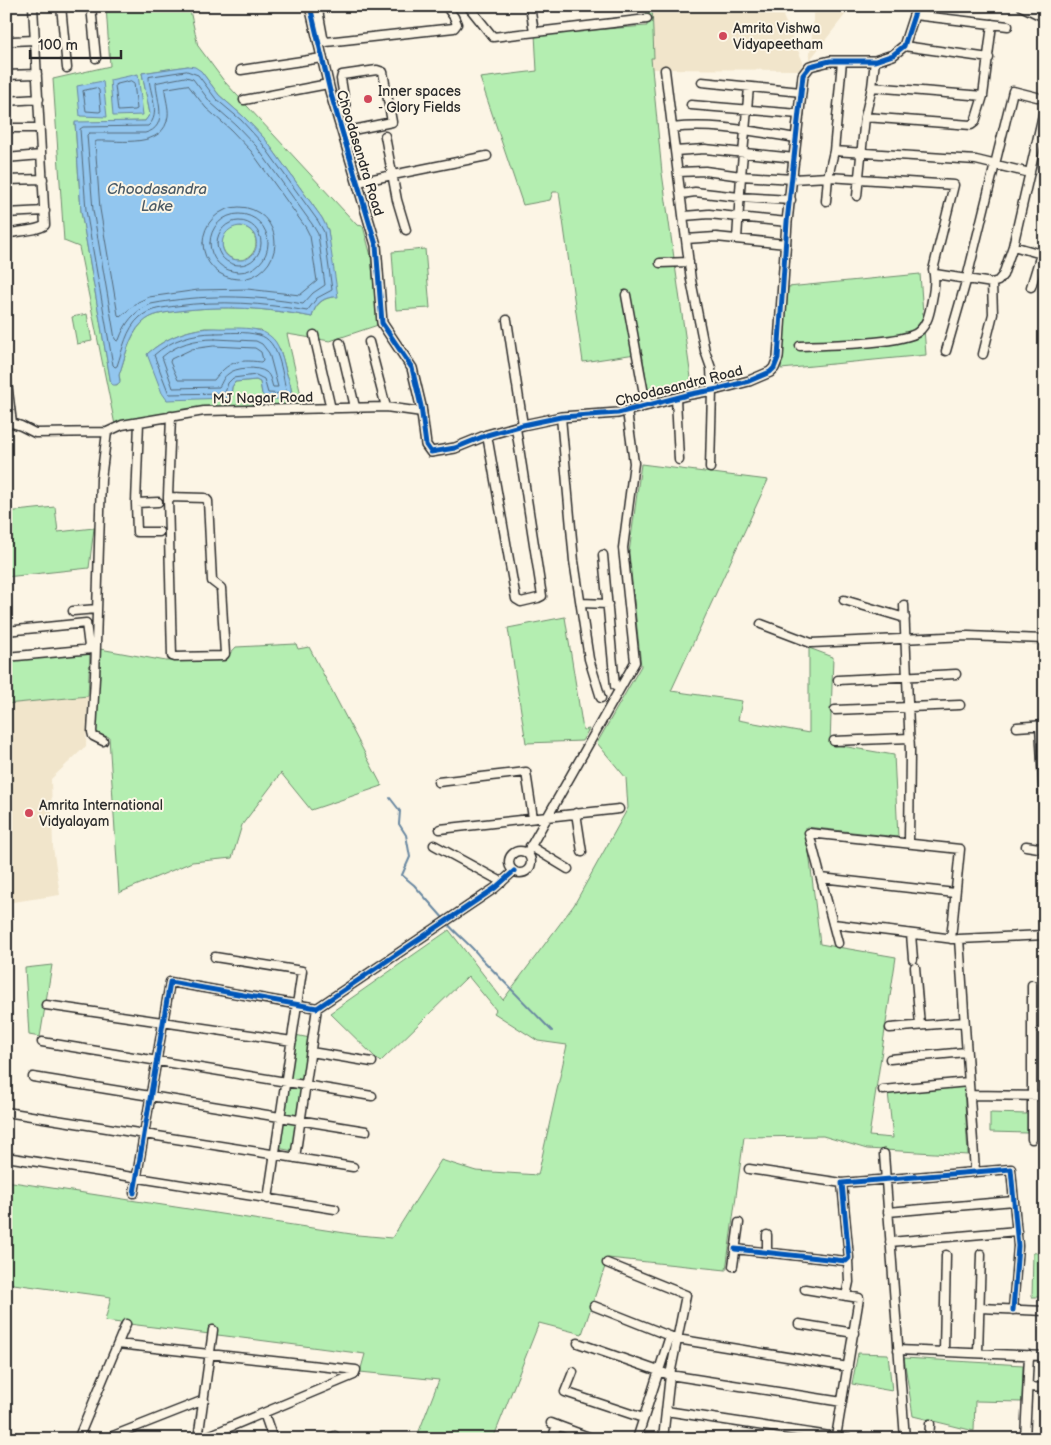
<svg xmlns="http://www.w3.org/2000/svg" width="1051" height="1445" font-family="'Balsamiq Sans',sans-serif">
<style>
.built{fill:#f1e5cb}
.green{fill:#b4eeb1;stroke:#708c6e;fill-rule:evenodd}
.water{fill:#92c6ef;stroke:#6988a1;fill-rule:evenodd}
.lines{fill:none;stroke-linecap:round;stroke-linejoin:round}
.shore{stroke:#546979;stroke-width:1}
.stream{stroke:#6988a1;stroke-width:2}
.minor-casing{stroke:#2b2b2b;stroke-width:11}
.tertiary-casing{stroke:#2b2b2b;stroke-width:12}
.minor{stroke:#fcf5e5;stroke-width:8}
.tertiary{stroke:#fcf5e5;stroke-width:9}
.cycleway-casing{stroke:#fcf5e5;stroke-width:8}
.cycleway{stroke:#0057b8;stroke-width:5}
.poi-dot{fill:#d1495b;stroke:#fcf5e5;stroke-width:2}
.labels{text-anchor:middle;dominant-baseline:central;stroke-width:4;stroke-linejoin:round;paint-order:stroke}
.poi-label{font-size:14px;fill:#2b2b2b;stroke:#fcf5e5;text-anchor:start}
.street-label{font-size:14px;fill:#2b2b2b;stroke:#fcf5e5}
.water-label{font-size:15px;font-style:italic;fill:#4a5a66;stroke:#fcf5e5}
</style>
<rect width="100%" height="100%" fill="#fcf5e5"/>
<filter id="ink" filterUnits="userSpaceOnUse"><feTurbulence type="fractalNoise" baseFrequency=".02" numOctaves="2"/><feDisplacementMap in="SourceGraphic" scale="10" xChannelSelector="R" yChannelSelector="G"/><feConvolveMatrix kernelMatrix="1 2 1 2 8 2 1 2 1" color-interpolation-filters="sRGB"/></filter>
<g filter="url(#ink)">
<path class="built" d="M652,6H805L783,16L803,62L799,70L652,69L651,58H654Z
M815,6H852L809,61Z
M88,696L86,746L51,779L53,847L60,895L6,903V704Z"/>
<path class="green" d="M106,6H189L198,46L224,81L357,225L363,226L371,256L378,325L330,341L287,334L303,404L229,406L163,414L115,425L79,247L64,241L53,79L110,66ZM188,66L201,71L219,95L244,117L265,139L322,218L328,230L334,297C322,298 315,305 312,317C267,308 223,305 178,311C165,313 152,313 142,323C129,336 125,358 119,375L120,380L117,385L111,384L81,211L75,123L145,121L150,114L142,73ZM205,328L261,330L280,349L292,392L266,398L262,394L260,382L256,380L235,382L232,387L231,396L147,354C164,339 183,331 205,328Z
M646,6H652L654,58H651L662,173L692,385L648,393L642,353L583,362L559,192H553L550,200L523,205L480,78L537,71L535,34L647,26Z
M222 243a17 17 0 1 1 34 0a17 17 0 1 1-34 0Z
M425,249L430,308L396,310L392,252Z
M920,274L926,355L781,369L788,287Z
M87,314L92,341L77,344L72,317Z
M641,464L768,480L671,691L742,701L738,720L809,733V648L833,657L830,744L894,755L898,837L806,827L820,944L896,957L869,1136L893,1138L888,1092L964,1086L968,1155L867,1149L823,1136L744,1137L726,1270L608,1258L582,1334L539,1323L493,1439H416L439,1380L360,1372L365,1354L258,1340L105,1321L111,1297L6,1283V1181L358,1235L392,1238L441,1160L476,1171L538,1175L567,1045L538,1041L494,1013L496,1010L468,976L380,1062L330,1013L449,930L503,1000L574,905L628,808L626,778L597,743L641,666L629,553Z
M55,507L58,532L94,528L89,568L6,577V512Z
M565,617L583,730L589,729L582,741L526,743L508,628Z
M296,644L298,649L309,647L382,786L311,810L281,773L242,825L232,858L192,862L119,893L109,737L95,734L100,649L166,661L224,660L236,647Z
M90,652L88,696L6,704V659Z
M52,965L40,1037L29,1035L25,968Z
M295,1035L310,1038L293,1151L278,1148Z
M990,1113L1027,1114V1133L990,1132Z
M1045,1252V1297H1032L1033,1253Z
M858,1353L888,1354L892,1391L852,1384Z
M904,1358L1023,1365L1022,1402L975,1401L974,1431L913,1416Z"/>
<path class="water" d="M188,66L195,67L201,71L219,95L244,117L265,139L322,218L328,230L338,297C324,296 315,303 312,317C268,308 223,305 178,311C165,313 152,313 142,323C129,335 125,358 119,375L120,382C117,385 114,386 111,384L81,211L75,122L145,121L150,114L142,73ZM241,226C264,230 260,262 238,260C216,259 217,227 241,226Z
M138,74L143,115L113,116L110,80Z
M103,81L107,117L80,116L77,86Z
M215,328C236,329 267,323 278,346C282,354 284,363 286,372C289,380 294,390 289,398L285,400L266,398L262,394L260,382L256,380L235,382L232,387L231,396L228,398L167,400L162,393L147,354C167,337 189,328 215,328Z"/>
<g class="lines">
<path class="shore" d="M187,71L198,75L216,99L241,120L261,142L318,221L324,232L332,290L317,298L307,311C263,303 220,300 176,306C163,308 151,308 140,317C126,329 123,349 117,366L115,367L113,365L86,210L80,129L83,127L148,126C162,114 149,93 149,77Z
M186,77L193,79L211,103L236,125L256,146L312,224L318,234L325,285L313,293L303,304C252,295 202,294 151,304C134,311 125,323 119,340L117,341L115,339L93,210L87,135L89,133H145C170,127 156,99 156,83Z
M131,81L134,83L137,109L135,110L118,111L115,85Z
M188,85L206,108L231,130L251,151L306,228L310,236L317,281L300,295L247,289L198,290L149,297L138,302L120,317L118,315L100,209L95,142L97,141C121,140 164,149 168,116C169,107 165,98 165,89Z
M96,88L99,90L101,111L99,112L86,111L83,91Z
M203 243a36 36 0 1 1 72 0a36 36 0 1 1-72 0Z
M210 243a29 29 0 1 1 58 0a29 29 0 1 1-58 0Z
M217 243a22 22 0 1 1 44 0a22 22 0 1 1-44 0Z
M215,333C229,333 245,331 259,335C279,340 282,373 286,390V394L268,393L264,379L256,375L233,378L228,383L225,393L169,394L154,355C171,340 192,333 215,333Z
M215,339L256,341L262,344L269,353L278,387H273C271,382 271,376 266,372C258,366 235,367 228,374C223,377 222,383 219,387L173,388L162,357C177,344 195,339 215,339Z
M214,346L255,348L261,352L263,360L261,362C237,359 228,362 214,380H178L170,362L171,359L192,349Z"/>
<path class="stream" d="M390,798L400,811L399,824L406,835L410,857L402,875L414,885L444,919
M447,923C457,935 470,944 480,957L552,1031"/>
<defs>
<path id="minor" d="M61,6L67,68
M91,6L96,58
M530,6L534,32
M469,7L493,37L647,19
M311,11L318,10L323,37L326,42L454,28L457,24L454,17L446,6
M914,15L1008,26
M12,41L35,40
M904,46L989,58
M241,70L322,58
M665,70L691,280L705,351L711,368L712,390L710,468
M6,75L37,74
M702,82L801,92
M872,87L983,96
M244,100L328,84
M6,101L39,99
M691,105L799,114
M337,113L346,109L341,79L342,75L377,70L383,72L392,122L343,132
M865,117L971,125L975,122L983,96L992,24
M6,128H40
M672,128C714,123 756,132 797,138
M385,136L397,200L406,230
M675,151L705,149L795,158
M834,151L976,160L1030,173
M6,158L41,155
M678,172L705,171L741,176L793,179L828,177L954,185L933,270C936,279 934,290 932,300C930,311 928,324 918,332C903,344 823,345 800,346
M6,180L43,179
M358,182L487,156
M681,194L695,192L739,197L791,200
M857,196L865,117L872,87L875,61
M826,201L828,177L834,151L842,61
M6,213L45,211
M684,216L709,214L787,222
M6,234C17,231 38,231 45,225L33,6
M686,239L716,237L786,244
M737,239L741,176L749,87
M1013,246L1045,255
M660,263L689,262
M935,274L992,283L998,281L1003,275L1013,246L1045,106
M1031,287L1041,254
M626,295L644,394L649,405
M507,320L523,425
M314,335L331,409
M369,342L386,407
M340,343L355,407
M946,351L967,278L1013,91L1037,97
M983,354L993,314L992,283
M6,374L12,423
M676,398L679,460
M561,417L574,561L589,659L601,698
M139,422L136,503L137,532H159
M6,424L12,423L21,426L35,433L107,432L122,425L204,411L386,407L422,412
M487,435L516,599L521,602L538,598L542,596L516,428
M168,497L205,498L208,501L212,581L221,588L225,654L223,656L175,657L172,656L168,497L171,416
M136,503L158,502
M603,555L615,686
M844,600L905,618
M581,603L608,604
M904,605L910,751L909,843
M73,611L97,609
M761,624L811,643L968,636L1045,639
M6,631L86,623L89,647L95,646
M6,657L93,649
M838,680L956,674
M835,710L960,705
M1040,725L1045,821
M1017,727L1045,725
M103,741L93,736L92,732L95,678L101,479L107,432
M834,741L910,738
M438,782L526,772L533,818
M576,813L582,852
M440,829L619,809
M434,845L502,882
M530,846L568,869
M1026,846L1045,849
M509 862a11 11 0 1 1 22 0a11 11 0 1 1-22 0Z
M527,853L635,662L623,548L634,463L627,411
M821,878L955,893
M833,924L954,939
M911,934L913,959
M838,943L809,833L960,849L951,939
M215,957L302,971L268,1199
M915,967L920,1025
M46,1005L292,1041
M890,1028L964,1022
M42,1042L372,1096
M311,1052L372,1062
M890,1059L966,1052
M33,1077L366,1131
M883,1090L968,1082
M969,1095L1045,1096
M6,1112L353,1167
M1032,1139V985
M884,1154L905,1439
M6,1157L335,1209
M295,1158L317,1008
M749,1169L842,1183
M975,1171L959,939L1045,935
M134,1193L170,982L317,1008L495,888L514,871
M888,1212L1014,1201
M890,1242L1017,1231
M735,1249L846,1261L849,1258L842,1183L1011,1169L1018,1246L1013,1310
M767,1252V1235
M607,1263L686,1295L670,1375L663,1439
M733,1266L739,1223
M805,1289L859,1298L836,1437L849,1439
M846,1296L849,1282L848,1260
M594,1306L677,1339L848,1367
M980,1308L1045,1311
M799,1324L854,1333
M578,1343L670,1375L842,1402
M118,1344L356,1370L354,1375L201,1439
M898,1350L1045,1356
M944,1351L946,1255
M978,1353L981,1254
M573,1372L565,1392L643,1418
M1028,1387L1045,1388
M666,1411L836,1437V1439
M264,1413L273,1439
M551,1423L594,1439
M78,1439L126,1324
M105,1439L204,1400
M198,1439L213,1330
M328,1439L335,1436
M552,1439L557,1425
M637,1439L670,1336
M929,1439L930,1424
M1025,1439L1029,1355"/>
<path id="tertiary" d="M310,6L330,91L376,245L382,323L412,368L421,406L426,445L431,452L455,448L487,435L523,425L561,417L618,413L691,394L718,389L749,381L770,372L774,368L778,358L787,222L803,75L810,66L830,61H875L893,55L904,46L917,6
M1022,6L1045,17"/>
</defs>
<use href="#minor" class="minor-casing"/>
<use href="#tertiary" class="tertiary-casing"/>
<use href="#minor" class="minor"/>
<use href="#tertiary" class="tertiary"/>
<defs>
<path id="cycleway" d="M310,6L330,91L376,245L382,323L412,368L421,406L426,445L431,452L455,448L487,435L523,425L561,417L618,413L691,394L718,389L749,381L770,372L774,368L778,358L787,222L803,75L810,66L830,61H875L893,55L904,46L917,6
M134,1193L170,982L317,1008L495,888L514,871
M735,1249L846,1261L849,1258L842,1183L1011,1169L1018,1246L1013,1310"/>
</defs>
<use href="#cycleway" class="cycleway-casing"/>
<use href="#cycleway" class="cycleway"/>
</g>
</g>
<g class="poi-dot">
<circle cx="723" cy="36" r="5"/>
<circle cx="368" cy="99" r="5"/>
<circle cx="29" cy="813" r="5"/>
</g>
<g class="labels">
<g class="poi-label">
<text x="733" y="28">Amrita Vishwa<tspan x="733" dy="16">Vidyapeetham</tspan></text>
<text x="378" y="91">Inner spaces<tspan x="378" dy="16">- Glory Fields</tspan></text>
<text x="39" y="805">Amrita International<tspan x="39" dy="16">Vidyalayam</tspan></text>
</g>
<g class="street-label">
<text transform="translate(360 153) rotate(73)">Choodasandra Road</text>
<text transform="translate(679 386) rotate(-14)">Choodasandra Road</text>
<text transform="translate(263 398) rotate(-1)">MJ Nagar Road</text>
</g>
<g class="water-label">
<text x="157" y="189">Choodasandra<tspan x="157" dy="17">Lake</tspan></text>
</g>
</g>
<rect width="1051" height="1445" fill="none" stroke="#fcf5e5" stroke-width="25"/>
<rect x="12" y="12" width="1026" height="1420" fill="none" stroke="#2b2b2b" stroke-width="2" filter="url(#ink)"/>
<path d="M30 50v8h91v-8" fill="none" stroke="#2b2b2b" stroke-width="2.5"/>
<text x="38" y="50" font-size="15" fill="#2b2b2b" stroke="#fcf5e5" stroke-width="4" paint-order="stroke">100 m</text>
</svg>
